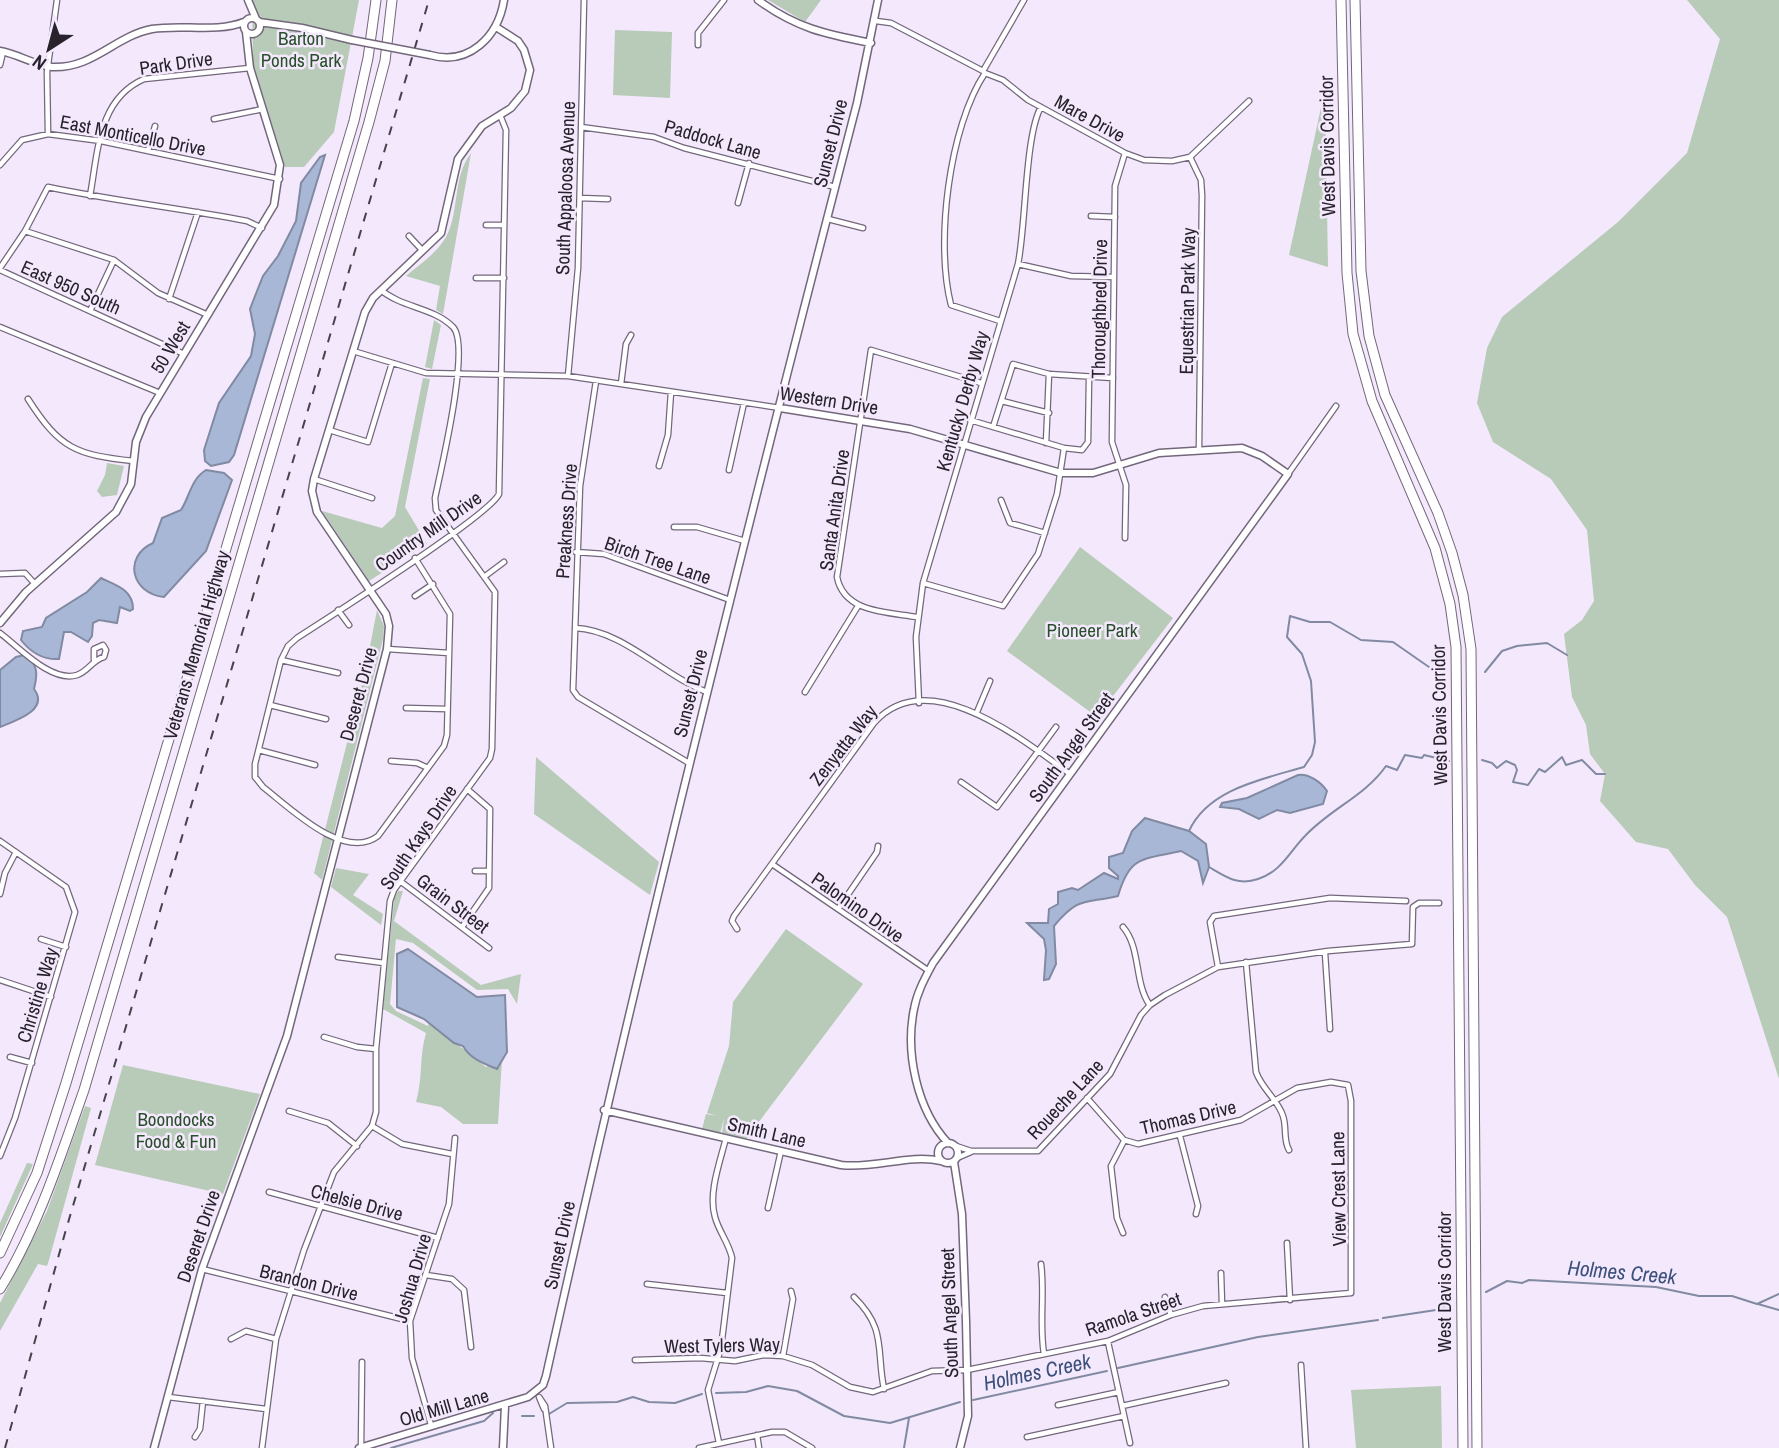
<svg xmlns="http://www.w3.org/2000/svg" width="1779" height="1448" font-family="'Archivo Narrow',sans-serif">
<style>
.green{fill:#b8cab8}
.water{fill:#a8b7d5;stroke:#818aa2;stroke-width:2}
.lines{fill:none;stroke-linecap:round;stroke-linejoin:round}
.stream{stroke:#818aa2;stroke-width:2}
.street-casing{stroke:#73677c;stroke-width:7}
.secondary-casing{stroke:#73677c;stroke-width:9}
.highway-casing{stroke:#73677c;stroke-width:11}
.street{stroke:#fff;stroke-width:4.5}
.secondary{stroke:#fff;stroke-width:6}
.highway{stroke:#fff;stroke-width:9}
.rail{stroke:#47424c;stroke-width:2;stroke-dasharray:9 9;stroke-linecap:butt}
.secondary-bridge-casing{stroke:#73677c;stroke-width:9;stroke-linecap:butt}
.secondary-bridge{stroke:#fff;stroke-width:6}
.labels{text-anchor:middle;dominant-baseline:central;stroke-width:5;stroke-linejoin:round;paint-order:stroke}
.park-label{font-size:19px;fill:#284f2a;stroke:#f4e9fc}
.street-label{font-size:19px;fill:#27222b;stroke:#f4e9fc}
.water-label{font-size:21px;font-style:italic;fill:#3c507c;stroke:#f4e9fc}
</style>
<rect width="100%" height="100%" fill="#f4e9fc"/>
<path class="green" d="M252,0H359L334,132L304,167H285L253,64Z
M768,0H821L805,22Z
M1687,0H1779V1079L1727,917L1695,885L1668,849L1636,842L1600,801L1605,774L1590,754L1586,725L1572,697L1564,634L1582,620L1594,601L1587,530L1551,479L1493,442L1477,403L1487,348L1502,317L1618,222L1687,153L1720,39Z
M615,30L672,32L670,98L613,95Z
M1325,89L1328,267L1289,255Z
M471,153L446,297L443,314L436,310L440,286L406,276C419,265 437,253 446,237C460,211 452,178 471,153Z
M434,320L441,325L432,369L425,367Z
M423,378L430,379L405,507L427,544L369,581L322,511L382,528L395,516Z
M107,463L124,466L117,495L102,497L97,491L105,475Z
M1080,547L1173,618L1097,717L1007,651Z
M377,610L384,626L383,639L322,880L314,873L365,672Z
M536,757L659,862L650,895L534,814Z
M336,868L369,874L353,895L383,914L381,925L331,887Z
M398,891H403L394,921L481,985L521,974L517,1004L508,989L477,990L413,943L396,939L390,1004L396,1011L428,1026L429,1022L486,1067L502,1059L498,1124H463L441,1107L416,1102C423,1078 419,1057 426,1033L383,1009L394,899Z
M786,929L863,984L746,1139L722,1134L724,1118L720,1134L702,1129L706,1114L717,1116L707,1113L729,1046L733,1002Z
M123,1065L260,1094L223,1194L95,1165Z
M85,1106L91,1108L49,1260L47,1266L38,1264L0,1331V1303L47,1211Z
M27,1163L33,1164L0,1237V1223Z
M1441,1386L1442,1448H1356L1351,1390Z"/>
<path class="water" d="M325,155L234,455L229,462L211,466L205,461L204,450L219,403L251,356L255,334L250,309L255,296L263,276L278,256L296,221L301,183L320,157Z
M206,470L224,473L232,480L206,551L164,597C132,594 122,557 153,543L162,518L181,510C190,496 191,479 206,470Z
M101,578C115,585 133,589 133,609L130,611L120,607L117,623L99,620L93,623L92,636L88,642L71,632H64L59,659C44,660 32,654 21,640L23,631L42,627L46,618L87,592Z
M24,655C38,663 38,674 34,689C50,710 15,721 0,727V670L16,657Z
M1298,775C1308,773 1321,782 1327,791L1323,804L1290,813L1277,810L1259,819L1239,809L1220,807L1222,803L1247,798Z
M1145,818L1189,831L1206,844L1209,867L1203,883L1198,861L1181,851C1142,860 1130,855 1118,896C1084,904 1079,896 1054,926L1056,964L1049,979L1044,980L1046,950L1044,939L1027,923H1048L1049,909L1058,904V892L1072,888L1078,890L1104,873L1118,879V876L1109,868V857L1123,853L1132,831Z
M408,949L477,997L505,995L507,1052L497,1069C485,1064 470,1059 463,1046L454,1043L424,1019L397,1007V954Z"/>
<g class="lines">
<path class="stream" d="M1485,672L1502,651L1517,646L1547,643L1567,655
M1482,760L1492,763L1497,768L1506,761L1515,765L1517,770L1513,782L1528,785L1539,769L1545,772L1562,757L1566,765L1582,760L1596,774H1605
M1189,831C1208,789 1263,779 1304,767L1312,755L1315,742L1311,681L1302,654L1287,637L1290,616L1310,622H1330L1361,640L1393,642L1439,674
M1209,867C1226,877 1238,886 1258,879C1281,872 1290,851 1305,836C1330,809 1365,796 1386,766L1397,770L1405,755L1422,758L1424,755L1449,761
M1486,1292L1507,1281L1522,1283L1529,1280L1656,1287L1699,1296H1732L1757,1304L1779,1294
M1758,1304L1779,1310
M1383,1318L1436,1310L1451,1304
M1118,1368L1258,1337L1378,1320
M716,1393L746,1392L768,1386L797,1391L844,1416L890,1423L960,1402
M973,1400L1107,1371
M549,1414L567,1403L617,1402L633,1397L649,1402L675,1403L702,1394
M522,1416H534
M391,1448L484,1421L493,1413
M904,1448L909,1418"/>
<defs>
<path id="street" d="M876,21L891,23L983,71
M698,45V33L724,0
M0,65L3,52
M983,71L1024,0
M985,73L1003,80L1028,100L1125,153L1144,160L1172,161L1190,157L1249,101
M985,73C949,127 935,243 951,305L1000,321
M214,119L263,109
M581,127L654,137L684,148L835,187
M48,134L47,72L57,0
M148,151L155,126
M1125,153L1115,186L1112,442L1126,485L1125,538
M1190,157L1201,180L1202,196L1199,448
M0,165L22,140L48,134L101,141L280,179
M90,196C98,152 98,99 144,79L250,68
M580,198L608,199
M738,203L749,163
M1091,216L1115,217
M828,219L863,228
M486,225H504
M25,231L114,260L158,293L208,315
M409,236L423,251
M1018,264L1071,276L1114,277
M0,268L25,231L48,187C114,201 180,208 247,221L262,228
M0,270L184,354
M476,278H504
M169,299L198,212
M90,311L114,260
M0,327L160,393
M353,351L426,373L568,376L780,408
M568,376L578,268L584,0
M596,381L580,486L573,690L578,697L689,763
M621,384L626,344L631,335
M28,399C60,449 76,455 134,461
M1002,401L1049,413
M970,420L1064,448L1082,450L1088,442L1089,379
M993,427L1013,364L1049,374L1113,378
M329,430L368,442L392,363
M1046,443L1049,374
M659,466L668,435L671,392
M729,470L744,403
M1288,474L1336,406
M314,479L372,498
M1001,500L1010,523L1045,533
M674,527H697L745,541
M576,552L604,554L730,600
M415,558L450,614L447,735L444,746L378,836C344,862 289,807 263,787L255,777V764L281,660L288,646L297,638C329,617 489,516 499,494L506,130L500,115
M0,574L25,573L35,584
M484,577L504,562
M923,583L1003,606L1038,554L1057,494L1064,448
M415,596L433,584
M338,610L349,625
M917,617C887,612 844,613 837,577L871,350L981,383
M575,628C623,630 662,675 707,692
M0,633C19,647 51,683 77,675C89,671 92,660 104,657L106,650L103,645L94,649V660
M387,649L449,653
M281,660L338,673
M805,692L858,606
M919,703L916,637L923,583L1018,264C1026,225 1025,135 1041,107
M270,705L326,719
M406,708L447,709
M977,712L990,681
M259,750L315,765
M391,761L417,763L428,768
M961,782L997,807L1056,727
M0,841L66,887L75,912L15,1118L0,1156
M772,864L929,971
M475,871H489
M400,881L489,948
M0,894L5,873L16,852
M838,909L877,852L878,846
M462,927L489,888L490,809L467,789
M1123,927C1141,948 1134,981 1149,1004
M737,929L732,921L734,916L874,723C928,662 1024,741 1070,774
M41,939L66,947
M1325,953L1330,1029
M338,957L384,963
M1246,962L1256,1072C1262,1089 1278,1100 1283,1116C1287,1128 1283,1140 1289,1150
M1218,967L1210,922L1214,916L1330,898L1406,901
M0,980L51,997
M324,1037L357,1047L376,1049
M10,1057L32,1063
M289,1111L328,1123L357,1146
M372,1126L402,1144L452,1154
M1180,1136L1198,1206L1196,1214
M956,1146L971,1151H1038L1110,1074L1141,1015L1150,1005L1165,995L1218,967L1328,951L1412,944L1413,907L1419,903H1439
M957,1158L971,1152
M269,1192L438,1238
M768,1208L781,1151
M1123,1233L1117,1218L1111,1166L1124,1141
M1287,1243L1290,1300
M1041,1264C1045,1295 1039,1323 1044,1354
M202,1269L410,1321
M1221,1273L1222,1304
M426,1275L452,1279L464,1290L471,1347
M647,1284L727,1293
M854,1297C887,1329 876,1350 884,1389
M1165,1297L1171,1315
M231,1339L246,1331L276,1339
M1108,1342L1130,1443
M783,1356L793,1299L791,1291
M635,1360L700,1358L735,1361L764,1355L783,1356L812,1365L850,1387L873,1392L932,1371L967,1370L1108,1341L1171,1315L1203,1306L1351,1293V1101L1348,1085L1331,1082L1297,1088L1241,1120L1138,1144L1124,1140L1087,1098
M1301,1365L1306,1448
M168,1397L266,1409
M1058,1405L1119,1392
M1122,1406L1226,1383
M544,1409L539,1397L545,1406L551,1448
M431,1425L412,1358L410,1321L449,1204L455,1138
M757,1435L759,1448
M195,1437L200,1429L203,1401
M1027,1437L1124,1416
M719,1443L708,1390L721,1348L732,1258C729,1243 719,1232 715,1217C708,1193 720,1162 726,1138
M262,1448L276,1339L304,1250L334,1172L372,1126L376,1112V1049L390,901L394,890L490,758L492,749L495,592L436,510L435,498C441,469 471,346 453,327C433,307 402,308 381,290
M361,1448L362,1362
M699,1448L772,1432H785L812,1448"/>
<path id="secondary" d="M248,0L256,19
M758,0C796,28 825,34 871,43
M244 26a8 8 0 1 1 16 0a8 8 0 1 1-16 0Z
M259,22L302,28L352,40
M0,51C18,54 34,65 52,67C93,69 115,36 152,29C182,24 216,33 244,22
M430,55C469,66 498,37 504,0
M780,408L910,429L1061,473H1093L1159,453L1242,448L1262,456L1288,474L933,963C925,978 917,992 914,1009C905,1053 917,1110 948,1143
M0,623L26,592L116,512L131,484L136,442L146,417L274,205L280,165L250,68L246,32
M604,1110L841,1165C874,1169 909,1154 941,1161
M938 1153a10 10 0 1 1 20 0a10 10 0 1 1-20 0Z
M954,1162L962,1214L966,1321L968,1416L960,1448
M154,1448L202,1269L287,1036L387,649L389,626L386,614L317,512L312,491L314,479L365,312L373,298L441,233L458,159L482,126L511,108L525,91L530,70L524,50L518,41L496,27
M359,1448L528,1397L543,1385L546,1376C641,949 747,526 857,103L878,0
M503,1448L505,1406"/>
<path id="highway" d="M1341,0L1347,273L1353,334L1372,401L1435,548L1450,604L1456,647L1463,1448
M1355,0L1361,271L1369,336L1385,395L1438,513L1452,553L1463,595L1471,649L1477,1448
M0,1253L37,1173L66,1083L354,121L368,58L376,0
M0,1289C38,1227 60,1158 84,1090L369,122L385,61L392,0"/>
</defs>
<use href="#street" class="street-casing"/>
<use href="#secondary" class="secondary-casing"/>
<use href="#highway" class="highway-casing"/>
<use href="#street" class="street"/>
<use href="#secondary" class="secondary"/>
<use href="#highway" class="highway"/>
<path class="rail" d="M5,1448L65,1233L429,0"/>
<defs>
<path id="secondary-bridge" d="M352,40L430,55"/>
</defs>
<use href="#secondary-bridge" class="secondary-bridge-casing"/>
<use href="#secondary-bridge" class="secondary-bridge"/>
</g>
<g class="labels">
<g class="park-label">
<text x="301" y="38">Barton<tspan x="301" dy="22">Ponds Park</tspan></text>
<text x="1092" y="630">Pioneer Park</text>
<text x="176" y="1119">Boondocks<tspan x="176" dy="22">Food &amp; Fun</tspan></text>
</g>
<g class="street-label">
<text transform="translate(176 63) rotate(-8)">Park Drive</text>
<text transform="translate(1090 118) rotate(29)">Mare Drive</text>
<text transform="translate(133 135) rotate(11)">East Monticello Drive</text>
<text transform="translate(713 139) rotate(16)">Paddock Lane</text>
<text transform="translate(830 143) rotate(-76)">Sunset Drive</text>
<text transform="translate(1327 146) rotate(-91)">West Davis Corridor</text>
<text transform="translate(565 188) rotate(-88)">South Appaloosa Avenue</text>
<text transform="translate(71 287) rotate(24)">East 950 South</text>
<text transform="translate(1187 301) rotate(-89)">Equestrian Park Way</text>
<text transform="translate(1099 309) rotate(-89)">Thoroughbred Drive</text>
<text transform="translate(170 347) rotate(-59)">50 West</text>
<text transform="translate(829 400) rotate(9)">Western Drive</text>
<text transform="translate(962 401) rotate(-74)">Kentucky Derby Way</text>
<text transform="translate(834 510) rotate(-82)">Santa Anita Drive</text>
<text transform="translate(566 521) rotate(-86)">Preakness Drive</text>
<text transform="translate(428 531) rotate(-35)">Country Mill Drive</text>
<text transform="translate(658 560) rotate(19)">Birch Tree Lane</text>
<text transform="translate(196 645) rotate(-74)">Veterans Memorial Highway</text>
<text transform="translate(690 693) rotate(-76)">Sunset Drive</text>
<text transform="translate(358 694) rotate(-75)">Deseret Drive</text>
<text transform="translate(1439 715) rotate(-91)">West Davis Corridor</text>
<text transform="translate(843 745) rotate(-52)">Zenyatta Way</text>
<text transform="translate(1071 747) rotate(-54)">South Angel Street</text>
<text transform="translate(418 837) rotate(-56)">South Kays Drive</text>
<text transform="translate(453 903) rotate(37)">Grain Street</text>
<text transform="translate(858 907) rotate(35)">Palomino Drive</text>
<text transform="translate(37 995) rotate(-73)">Christine Way</text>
<text transform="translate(1065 1099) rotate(-47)">Roueche Lane</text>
<text transform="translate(1188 1117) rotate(-13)">Thomas Drive</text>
<text transform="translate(767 1132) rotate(13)">Smith Lane</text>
<text transform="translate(1338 1189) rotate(-91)">View Crest Lane</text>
<text transform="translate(357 1202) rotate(15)">Chelsie Drive</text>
<text transform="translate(198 1236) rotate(-71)">Deseret Drive</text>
<text transform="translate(559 1245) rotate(-78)">Sunset Drive</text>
<text transform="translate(412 1278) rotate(-74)">Joshua Drive</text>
<text transform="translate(309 1282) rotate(14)">Brandon Drive</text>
<text transform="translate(1444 1282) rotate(-90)">West Davis Corridor</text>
<text transform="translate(949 1313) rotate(-92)">South Angel Street</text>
<text transform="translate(1133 1314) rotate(-19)">Ramola Street</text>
<text transform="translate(722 1345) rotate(-1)">West Tylers Way</text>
<text transform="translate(444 1407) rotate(-16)">Old Mill Lane</text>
</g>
<g class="water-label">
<text transform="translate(1622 1272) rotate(5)">Holmes Creek</text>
<text transform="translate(1037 1372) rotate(-12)">Holmes Creek</text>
</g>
</g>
<g transform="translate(49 49) rotate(216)" stroke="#f4e9fc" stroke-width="5" paint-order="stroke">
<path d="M0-5L12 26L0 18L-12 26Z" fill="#27222b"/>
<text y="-10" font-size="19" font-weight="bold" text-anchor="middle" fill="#27222b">N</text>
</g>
</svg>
